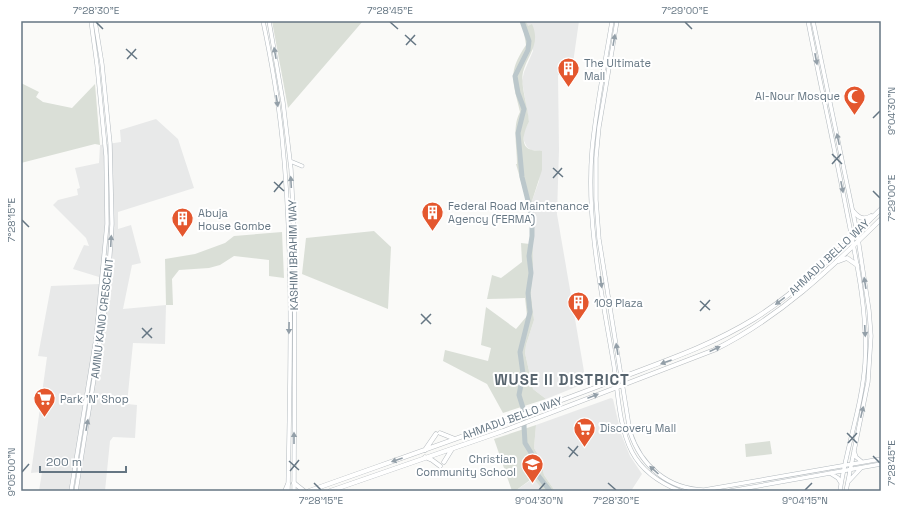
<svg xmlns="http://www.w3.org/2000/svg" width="902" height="512" font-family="'Space Grotesk',sans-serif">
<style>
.built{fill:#e8e9e9}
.green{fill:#dadfd7}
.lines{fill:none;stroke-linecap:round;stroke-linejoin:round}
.river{stroke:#bbc7cb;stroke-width:5}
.secondary-casing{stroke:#b3babf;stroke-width:4.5}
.primary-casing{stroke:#b5babe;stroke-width:5}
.secondary{stroke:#fff;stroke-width:3.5}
.primary{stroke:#fff;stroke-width:4}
.oneway{fill:#939fa8}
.ticks{fill:none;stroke:#657683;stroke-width:1.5}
.labels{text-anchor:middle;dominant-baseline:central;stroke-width:4;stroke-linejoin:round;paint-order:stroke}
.poi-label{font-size:11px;fill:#657683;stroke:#fff;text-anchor:start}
.street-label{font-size:11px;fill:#657683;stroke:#fff}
.district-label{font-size:15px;font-weight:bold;letter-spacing:1px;fill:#57646e;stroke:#fff}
.neatline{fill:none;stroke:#657683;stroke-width:1.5}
.ticks-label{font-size:10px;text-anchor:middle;fill:#657683}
</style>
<rect width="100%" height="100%" fill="#fafaf8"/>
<path class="built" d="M526,21H579L571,77L558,75L559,150L557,214L586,383L546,399L533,389L525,353L526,345L534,320L531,294L533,265L532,201L539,181L542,151L531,150L527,147L524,141V131L529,122L522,81L524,72L533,51Z
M156,119L178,139L194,188L118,212V229L131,225L141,263L132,265L123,309L166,305L165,344L133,343L127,404L137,405L135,438L113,437L110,441L105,491H39L42,472L31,473L47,357L38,356L51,286L99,284V277L73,269L84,245L89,246L86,238L53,205L58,200L78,195L77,189L80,188L75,168L99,163L100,145L121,142L120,130Z
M611,398L613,399L621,434L630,456L642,474L631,491H555L544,475L540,458L534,448L536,425Z
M534,478L544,491H515Z"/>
<path class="green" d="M272,21H363L288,108Z
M522,21H526L528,26L532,24C541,44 528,54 523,72C520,85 528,107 529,122C525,129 518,147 532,150C535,151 539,150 542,151V170L532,201L533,265L531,294L534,320L526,345L525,353L533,389L546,399L503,413L487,384L443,361L445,350L488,361L491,348L481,345L486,307L516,329L527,316L525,298L487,299L492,275L501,278L522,262L521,243L530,244L531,217L516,164H517C517,147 512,126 520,112C513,81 507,73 526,45Z
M21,83L39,92L36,97L43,102L72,108L95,84L100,145L95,144L21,163Z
M374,231L391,247L388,309L302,274L306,238Z
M282,232L284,278L269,276V260L234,256L220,265L209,268L179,270L172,279L173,305H166L165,259L195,254L225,243L234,236Z
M536,425L534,448L540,458L544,475L555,491H544L533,478L515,491H512L494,439Z
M770,441L772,454L746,457L745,444Z"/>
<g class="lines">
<path class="river" d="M522,21L529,41L528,50L515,76L518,93L524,109L518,133L522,177L532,217V236L529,256L531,273L528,293L530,312L520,352L523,374L519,395L523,408L525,443L533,456L537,474L550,491"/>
<defs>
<path id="secondary" d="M263,21C271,59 278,98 282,137C294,254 290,374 288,491
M269,21L283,102L291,169L295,252L294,491
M612,21C605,64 596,107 592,150C586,222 602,295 614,366C618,393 619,427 632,452C642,471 660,483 680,491
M617,21L599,127L596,158V200L599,239L630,432C641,466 668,489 704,490L881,459
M808,21C820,83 834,145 846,208C856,259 868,311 865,363C862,407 846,448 840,491
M813,21L857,232L869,310L871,336L868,382L846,491
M290,161L302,166
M854,451L856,457L862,462
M830,473L838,478L841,483
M848,482L861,468
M71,491L96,338L107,224L106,156L97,65L91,21
M76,491L107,298L112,224L110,143L102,64L95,21
M730,491L881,464"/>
<path id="primary" d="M853,211C858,217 863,221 871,216
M839,261L847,258L857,265
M440,433L455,439
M425,450L436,434
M425,457L432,460L440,466
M444,462L452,449
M294,483L304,491
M285,491L288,484
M309,491C407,456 505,422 602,385C655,364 705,349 754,319C802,289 841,248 881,209
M330,491L503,431L714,350C779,318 830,269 881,219"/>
</defs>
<use href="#secondary" class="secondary-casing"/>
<use href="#primary" class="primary-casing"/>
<use href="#secondary" class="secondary"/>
<use href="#primary" class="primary"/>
</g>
<defs><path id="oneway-solid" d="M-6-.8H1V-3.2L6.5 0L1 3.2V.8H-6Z"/></defs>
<g class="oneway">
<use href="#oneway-solid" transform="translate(614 40) rotate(-80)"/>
<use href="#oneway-solid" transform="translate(275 53) rotate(-100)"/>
<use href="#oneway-solid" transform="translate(816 59) rotate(79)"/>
<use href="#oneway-solid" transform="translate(277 101) rotate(81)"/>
<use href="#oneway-solid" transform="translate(838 139) rotate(-102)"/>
<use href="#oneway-solid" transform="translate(291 182) rotate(-93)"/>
<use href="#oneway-solid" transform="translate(842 187) rotate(79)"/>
<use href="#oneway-solid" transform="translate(111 241) rotate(-87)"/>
<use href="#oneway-solid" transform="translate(601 282) rotate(82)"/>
<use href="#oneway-solid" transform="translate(865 283) rotate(-99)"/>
<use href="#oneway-solid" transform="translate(780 301) rotate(143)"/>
<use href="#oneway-solid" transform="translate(289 328) rotate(91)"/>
<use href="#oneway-solid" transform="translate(865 331) rotate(87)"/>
<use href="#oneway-solid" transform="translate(617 349) rotate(-99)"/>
<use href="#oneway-solid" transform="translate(715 349) rotate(-25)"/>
<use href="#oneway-solid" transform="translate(666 362) rotate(160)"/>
<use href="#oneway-solid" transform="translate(593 396) rotate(-21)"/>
<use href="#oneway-solid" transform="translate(862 412) rotate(-77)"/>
<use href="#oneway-solid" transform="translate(87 425) rotate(-80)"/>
<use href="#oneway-solid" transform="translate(294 438) rotate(-90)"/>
<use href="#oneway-solid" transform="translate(397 460) rotate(161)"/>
<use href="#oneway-solid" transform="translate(654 470) rotate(-138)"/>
</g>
<path class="ticks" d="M96,22L103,29M390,22L398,29M685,22L692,29M405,35L416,45M406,45L415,35M126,49L137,59M127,59L136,49M873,118L880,111M832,154L842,164M832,164L841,154M553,168L563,177M553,178L562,168M274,182L284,191M873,191L880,198M274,192L283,181M22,220L29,227M700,301L710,310M700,311L710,300M421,314L431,324M421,324L431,314M142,328L152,338M142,338L152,328M847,433L857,443M848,443L857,433M568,447L578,456M873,456L880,463M569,457L578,446M289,461L299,470M290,471L299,460M22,472L29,464M314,483L321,490M608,483L616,490M539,490L545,483M805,490L812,483"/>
<defs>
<symbol id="building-pin" viewBox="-11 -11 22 30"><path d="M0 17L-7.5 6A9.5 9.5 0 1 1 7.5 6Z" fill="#e4572e" stroke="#fff"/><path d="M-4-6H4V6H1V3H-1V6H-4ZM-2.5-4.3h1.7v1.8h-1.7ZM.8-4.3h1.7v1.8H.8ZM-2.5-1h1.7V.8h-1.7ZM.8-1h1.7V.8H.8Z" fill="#fff"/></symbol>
<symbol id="mosque-pin" viewBox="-11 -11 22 30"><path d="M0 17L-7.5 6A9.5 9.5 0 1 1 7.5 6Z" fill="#e4572e" stroke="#fff"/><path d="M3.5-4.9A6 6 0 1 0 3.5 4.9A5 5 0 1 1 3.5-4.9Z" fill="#fff"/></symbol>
<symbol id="supermarket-pin" viewBox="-11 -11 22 30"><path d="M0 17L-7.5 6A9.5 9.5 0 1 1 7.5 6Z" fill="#e4572e" stroke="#fff"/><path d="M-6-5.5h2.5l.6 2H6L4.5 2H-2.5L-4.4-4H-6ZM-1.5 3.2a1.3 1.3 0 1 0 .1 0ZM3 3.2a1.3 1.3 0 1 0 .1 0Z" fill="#fff"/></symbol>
<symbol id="school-pin" viewBox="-11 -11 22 30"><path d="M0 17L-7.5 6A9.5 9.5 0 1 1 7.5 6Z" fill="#e4572e" stroke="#fff"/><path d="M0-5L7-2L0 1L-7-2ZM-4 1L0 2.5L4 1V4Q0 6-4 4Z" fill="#fff"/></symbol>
</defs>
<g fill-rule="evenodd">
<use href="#building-pin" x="556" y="56" width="25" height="34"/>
<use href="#mosque-pin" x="842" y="84" width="25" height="34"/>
<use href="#building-pin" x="420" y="200" width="25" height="34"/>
<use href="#building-pin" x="170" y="206" width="25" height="34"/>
<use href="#building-pin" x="566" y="290" width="25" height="34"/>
<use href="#supermarket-pin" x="32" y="386" width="25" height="34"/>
<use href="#supermarket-pin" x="572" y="416" width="25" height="34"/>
<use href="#school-pin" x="520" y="452" width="25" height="34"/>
</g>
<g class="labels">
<g class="poi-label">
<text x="584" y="63">The Ultimate<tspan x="584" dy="13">Mall</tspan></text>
<text x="840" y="96" text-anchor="end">Al-Nour Mosque</text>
<text x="448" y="206">Federal Road Maintenance<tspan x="448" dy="13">Agency (FERMA)</tspan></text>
<text x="198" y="213">Abuja<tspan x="198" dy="13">House Gombe</tspan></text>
<text x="594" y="303">109 Plaza</text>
<text x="60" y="399">Park 'N' Shop</text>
<text x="600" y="428">Discovery Mall</text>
<text x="516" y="459" text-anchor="end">Christian<tspan x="516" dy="13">Community School</tspan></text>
</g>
<g class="street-label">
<text transform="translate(293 255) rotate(-91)">KASHIM IBRAHIM WAY</text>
<text transform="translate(829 257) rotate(-43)">AHMADU BELLO WAY</text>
<text transform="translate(102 318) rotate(-83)">AMINU KANO CRESCENT</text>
<text transform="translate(512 418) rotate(-20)">AHMADU BELLO WAY</text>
</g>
<g class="district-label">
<text x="562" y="379">WUSE II DISTRICT</text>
</g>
</g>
<rect width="902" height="512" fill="none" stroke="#ffffff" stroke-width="44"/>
<path d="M40 466v6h86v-6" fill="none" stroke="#657683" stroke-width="2"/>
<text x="46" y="466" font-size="12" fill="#657683" stroke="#ffffff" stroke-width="3" paint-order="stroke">200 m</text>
<rect x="22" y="22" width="858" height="468" class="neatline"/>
<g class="ticks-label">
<text x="96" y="14">7°28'30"E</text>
<text x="390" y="14">7°28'45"E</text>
<text x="685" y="14">7°29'00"E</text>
<text transform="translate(891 111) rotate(-90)" y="4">9°04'30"N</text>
<text transform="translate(891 198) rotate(-90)" y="4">7°29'00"E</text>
<text transform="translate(11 220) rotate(-90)" y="4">7°28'15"E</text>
<text transform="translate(891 463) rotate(-90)" y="4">7°28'45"E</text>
<text transform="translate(11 472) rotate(-90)" y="4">9°05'00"N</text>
<text x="321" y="504">7°28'15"E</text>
<text x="539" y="504">9°04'30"N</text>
<text x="616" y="504">7°28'30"E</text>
<text x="805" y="504">9°04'15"N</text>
</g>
</svg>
